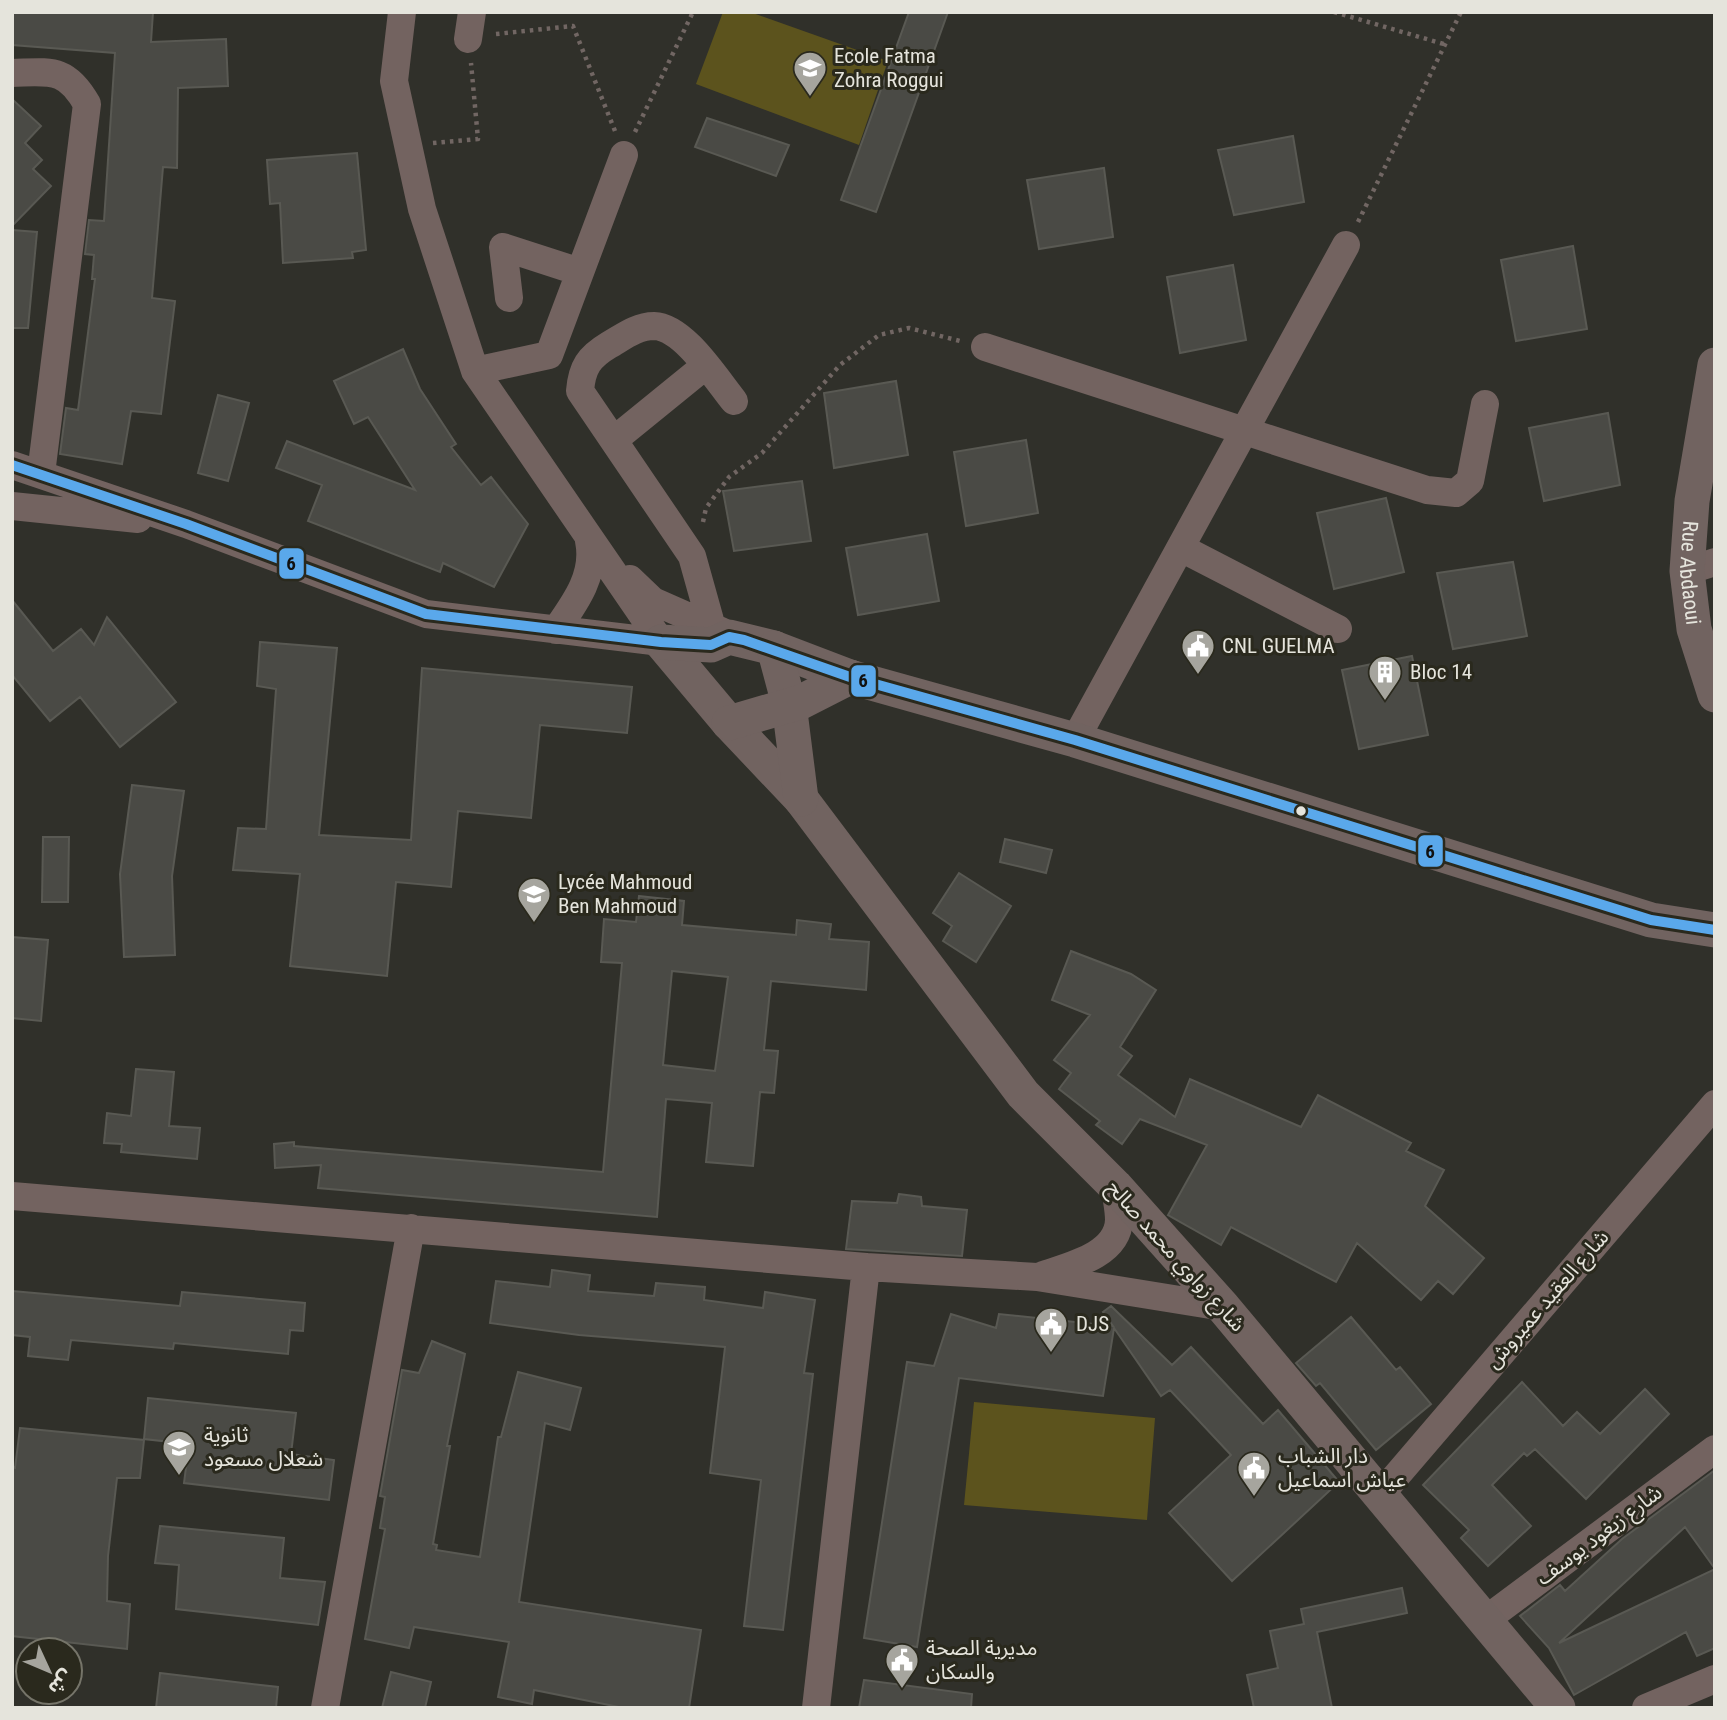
<svg xmlns="http://www.w3.org/2000/svg" width="1727" height="1720" font-family="'Roboto Condensed','Noto Sans Arabic',sans-serif">
<style>
.green{fill:#5c531d}
.building{fill:#4a4a45;stroke:#595953;stroke-width:2;fill-rule:evenodd}
.lines{fill:none;stroke-linecap:round;stroke-linejoin:round}
.path{stroke:#716663;stroke-width:4.5;stroke-dasharray:3.5 5;stroke-linecap:butt}
.minor{stroke:#736360;stroke-width:28}
.major{stroke:#716360;stroke-width:35}
.bus-1-casing{stroke:#2a291d;stroke-width:16}
.bus-1{stroke:#5aa8eb;stroke-width:10}
.bus-dot{fill:#e5e4dc;stroke:#2a291d;stroke-width:2.5}
.labels{text-anchor:middle;dominant-baseline:central;stroke-width:6;stroke-linejoin:round;paint-order:stroke}
.poi-label{font-size:21px;fill:#e5e4dc;stroke:#2a291d;text-anchor:start}
.street-label{font-size:21px;fill:#e5e4dc;stroke:#2a291d}
.line-badge{stroke:#2a291d;stroke-width:2.5}
.pale-badge-label{font-size:19px;text-anchor:middle;font-weight:bold;fill:#111}
</style>
<rect width="100%" height="100%" fill="#30302a"/>
<path class="green" d="M723,12H750L888,61L859,145L696,84Z
M974,1402L1155,1418L1147,1520L964,1505Z"/>
<path class="building" d="M12,12H153L151,42L226,39L228,86L178,88L177,168L163,167L152,298L175,301L161,414L131,411L122,464L60,454L66,408L78,410L95,279H92L94,255L85,254L89,220L104,221L115,53L12,45Z
M909,12H948L876,212L841,200Z
M12,99L41,126L25,143L42,160L33,169L51,186L12,226Z
M707,118L789,145L776,176L695,147Z
M1293,136L1304,202L1234,215L1218,150Z
M357,153L366,250L352,252L353,258L283,263L280,203L270,204L267,160Z
M1104,168L1113,237L1039,249L1027,180Z
M12,230L37,232L28,328H12Z
M1573,246L1587,329L1516,341L1501,260Z
M1233,265L1246,340L1180,353L1167,277Z
M403,349L420,389L456,444L451,447L481,485L491,477L528,524L494,587L443,563L440,572L308,521L322,485L276,468L287,441L415,490L368,417L354,424L334,381Z
M896,381L908,455L834,468L824,393Z
M218,395L249,403L228,481L198,473Z
M1608,413L1620,485L1544,501L1529,428Z
M1026,440L1038,513L966,526L954,452Z
M802,481L811,541L734,551L723,491Z
M1386,498L1404,572L1334,589L1317,513Z
M927,534L939,601L858,615L846,548Z
M1513,562L1527,636L1453,649L1437,573Z
M12,600L53,651L81,629L94,645L107,617L176,702L120,747L80,697L50,721L12,675Z
M260,642L337,648L319,835L411,840L422,668L632,687L627,733L540,725L531,818L458,811L451,887L396,882L387,976L290,966L300,874L233,870L238,828L266,829L276,689L257,686Z
M1412,656L1428,735L1359,749L1342,670Z
M132,785L184,791L172,876L175,955L124,957L120,874Z
M43,837H69L68,902H42Z
M1005,839L1052,850L1046,873L1000,862Z
M959,873L1011,906L976,962L943,941L952,926L933,913Z
M639,896L684,901L682,925L796,935L797,920L831,924L829,939L869,942L866,990L771,981L764,1050L778,1051L774,1093L760,1092L753,1166L706,1162L712,1103L666,1099L657,1217L318,1188L321,1165L275,1168L274,1144L294,1142V1146L603,1172L622,963L601,962L604,919L636,922ZM672,971L728,977L715,1071L663,1065Z
M12,937L48,940L41,1021L12,1018Z
M1071,951L1131,974L1156,990L1120,1047L1132,1056L1118,1075L1175,1117L1190,1079L1301,1127L1318,1095L1411,1143L1406,1151L1444,1170L1425,1206L1484,1258L1453,1294L1438,1281L1421,1300L1357,1243L1336,1282L1231,1227L1221,1245L1168,1215L1207,1145L1140,1119L1122,1144L1096,1125L1100,1121L1059,1089L1071,1073L1054,1060L1090,1015L1052,1000Z
M136,1069L174,1072L169,1126L200,1128L197,1159L121,1152L122,1144L104,1143L107,1113L131,1116Z
M899,1194L921,1197L922,1206L967,1210L962,1256L846,1249L852,1201L897,1203Z
M552,1270L590,1275L588,1291L654,1296L656,1283L705,1287L704,1300L763,1308L765,1292L815,1300L804,1373L813,1374L783,1630L744,1626L761,1480L710,1473L725,1347L579,1335L490,1323L496,1281L550,1287Z
M12,1291L180,1306L182,1292L305,1303L303,1331L290,1330L288,1354L174,1343L173,1349L71,1340L68,1360L28,1356L30,1337L12,1335Z
M1111,1306L1172,1365L1191,1347L1263,1424L1278,1410L1339,1482L1232,1581L1169,1513L1231,1455L1170,1390L1161,1396L1114,1328L1103,1396L959,1378L917,1647L864,1638L907,1362L934,1366L951,1314L996,1328L999,1314L1113,1326L1103,1312Z
M1351,1317L1396,1370L1400,1367L1431,1404L1376,1450L1320,1383L1316,1386L1296,1363Z
M432,1341L465,1354L447,1446H450L433,1544L437,1545L436,1550L480,1557L498,1437H501L518,1372L581,1388L570,1430L545,1423L519,1602L701,1630L689,1708H624L534,1690L532,1704L498,1697L509,1642L414,1627L409,1648L365,1639L385,1529L380,1528L385,1497L380,1496L402,1370L419,1373Z
M1522,1382L1563,1426L1577,1412L1600,1434L1645,1389L1669,1414L1586,1499L1535,1449L1527,1456L1524,1453L1492,1485L1531,1526L1488,1566L1461,1538L1469,1530L1423,1485Z
M148,1398L296,1413L291,1454L334,1460L329,1500L184,1483L189,1444L144,1439Z
M20,1428L144,1440L140,1478H117L108,1556L107,1601L130,1604L127,1649L12,1636V1467L15,1468Z
M1715,1470V1569L1685,1527L1559,1643L1715,1569V1648L1697,1656L1686,1632L1574,1695L1549,1648L1520,1616L1560,1585L1565,1591L1622,1539Z
M160,1526L284,1538L280,1578L325,1582L318,1625L176,1609L179,1565L155,1563Z
M1402,1588L1407,1613L1317,1632L1332,1708H1254L1247,1675L1278,1668L1270,1631L1304,1624L1301,1609Z
M391,1672L431,1682L425,1708H382Z
M160,1673L278,1687L276,1708H156Z
M864,1680L972,1694L971,1708H859Z"/>
<g class="lines">
<path class="path" d="M1334,12L1447,45
M496,34L573,26L615,131
M635,132L693,12
M433,143L478,139L471,63
M1358,222L1461,12
M703,522L706,508L729,477L762,453L840,365L879,335L909,328L960,341"/>
<path class="minor" d="M402,12L394,81L422,209L475,371L661,642
M468,39L472,12
M12,73C51,72 66,67 87,104L41,474
M509,298L503,247L580,272
M985,347L1427,490L1456,493L1470,481L1485,404
M475,371L549,355L624,155
M614,440L705,366
M12,465L186,524L426,614L661,642
M12,506L138,519
M1181,548L1338,629
M1687,571L1715,562
M630,579L653,601L721,631
M711,624L692,556L580,391C582,367 589,357 609,345C623,337 637,326 654,326C684,327 716,379 734,401
M556,630C575,603 596,575 589,541
M1075,740L1346,245
M12,1196L866,1267L1037,1277L1223,1307
M1043,1275C1070,1266 1118,1255 1119,1220C1119,1209 1116,1197 1115,1186
M1380,1495L1715,1104
M1484,1621L1715,1449
M325,1708L411,1228
M816,1708L866,1267
M1646,1708L1715,1679"/>
<g class="major">
<path id="s1" d="M1715,365L1692,501L1687,571L1694,629L1715,695"/>
<path d="M661,642L729,723L801,799L1023,1094L1115,1186L1223,1307L1558,1708"/>
<path d="M661,642L711,645L729,637L774,648L850,677L1075,740L1651,920L1715,930"/>
<path d="M774,648L789,704L801,799"/>
<path d="M729,723L801,702L850,677"/>
</g>
<defs>
<path id="bus-1" d="M12,465L186,524L426,614L661,642L711,645L729,637L744,640L850,677L1075,740L1651,920L1715,930"/>
</defs>
<use href="#bus-1" class="bus-1-casing"/>
<use href="#bus-1" class="bus-1"/>
</g>
<defs>
<symbol id="school-pin" viewBox="-11 -11 22 30"><path d="M0 17L-7.5 6A9.5 9.5 0 1 1 7.5 6Z" fill="#a6a59e" stroke="#2a291d"/><path d="M0-5L7-2L0 1L-7-2ZM-4 1L0 2.5L4 1V4Q0 6-4 4Z" fill="#fff"/></symbol>
<symbol id="civic-pin" viewBox="-11 -11 22 30"><path d="M0 17L-7.5 6A9.5 9.5 0 1 1 7.5 6Z" fill="#a6a59e" stroke="#2a291d"/><path d="M-.6-6.5H3V-4.5H.6V-3L4-1V1h2V6H-6V1h2V-1L-.6-3ZM-1.2 2.5V6h2.4V2.5Z" fill="#fff"/></symbol>
<symbol id="building-pin" viewBox="-11 -11 22 30"><path d="M0 17L-7.5 6A9.5 9.5 0 1 1 7.5 6Z" fill="#a6a59e" stroke="#2a291d"/><path d="M-4-6H4V6H1V3H-1V6H-4ZM-2.5-4.3h1.7v1.8h-1.7ZM.8-4.3h1.7v1.8H.8ZM-2.5-1h1.7V.8h-1.7ZM.8-1h1.7V.8H.8Z" fill="#fff"/></symbol>
</defs>
<g fill-rule="evenodd">
<use href="#school-pin" x="791" y="49" width="38" height="52"/>
<use href="#civic-pin" x="1179" y="627" width="38" height="52"/>
<use href="#building-pin" x="1366" y="653" width="38" height="52"/>
<use href="#school-pin" x="515" y="875" width="38" height="52"/>
<use href="#civic-pin" x="1032" y="1305" width="38" height="52"/>
<use href="#school-pin" x="160" y="1428" width="38" height="52"/>
<use href="#civic-pin" x="1235" y="1449" width="38" height="52"/>
<use href="#civic-pin" x="883" y="1641" width="38" height="52"/>
</g>
<circle class="bus-dot" cx="1301" cy="811" r="6"/>
<g class="labels">
<g class="poi-label">
<text x="834" y="56">Ecole Fatma<tspan x="834" dy="24">Zohra Roggui</tspan></text>
<text x="1222" y="646">CNL GUELMA</text>
<text x="1410" y="672">Bloc 14</text>
<text x="558" y="882">Lycée Mahmoud<tspan x="558" dy="24">Ben Mahmoud</tspan></text>
<text x="1076" y="1324">DJS</text>
<text x="204" y="1435">ثانوية<tspan x="204" dy="24">شعلال مسعود</tspan></text>
<text x="1278" y="1456">دار الشباب<tspan x="1278" dy="24">عياش اسماعيل</tspan></text>
<text x="926" y="1648">مديرية الصحة<tspan x="926" dy="24">والسكان</tspan></text>
</g>
<g class="street-label">
<text stroke="none"><textPath href="#s1" startOffset="210">Rue Abdaoui</textPath></text>
<text transform="translate(1176 1256) rotate(48)">شارع زواوي محمد صالح</text>
<text transform="translate(1547 1299) rotate(-49)">شارع العقيد عميروش</text>
<text transform="translate(1599 1535) rotate(-37)">شارع زيغود يوسف</text>
</g>
</g>
<g class="line-badge">
<rect x="278" y="547" width="27" height="33" rx="7" fill="#5aa8eb"/>
<rect x="850" y="664" width="27" height="34" rx="7" fill="#5aa8eb"/>
<rect x="1417" y="834" width="27" height="34" rx="7" fill="#5aa8eb"/>
</g>
<g class="pale-badge-label">
<text x="291" y="570">6</text>
<text x="863" y="687">6</text>
<text x="1430" y="858">6</text>
</g>
<rect width="1727" height="1720" fill="none" stroke="#e5e4dc" stroke-width="28"/>
<g transform="translate(49 1671) rotate(134)"><circle r="33" fill="#2a291d" stroke="#757469" stroke-width="2"/>
<path d="M0-5L12 26L0 18L-12 26Z" fill="#a6a59e"/>
<text y="-10" font-size="19" font-weight="bold" text-anchor="middle" fill="#e5e4dc">ش</text>
</g>
</svg>
